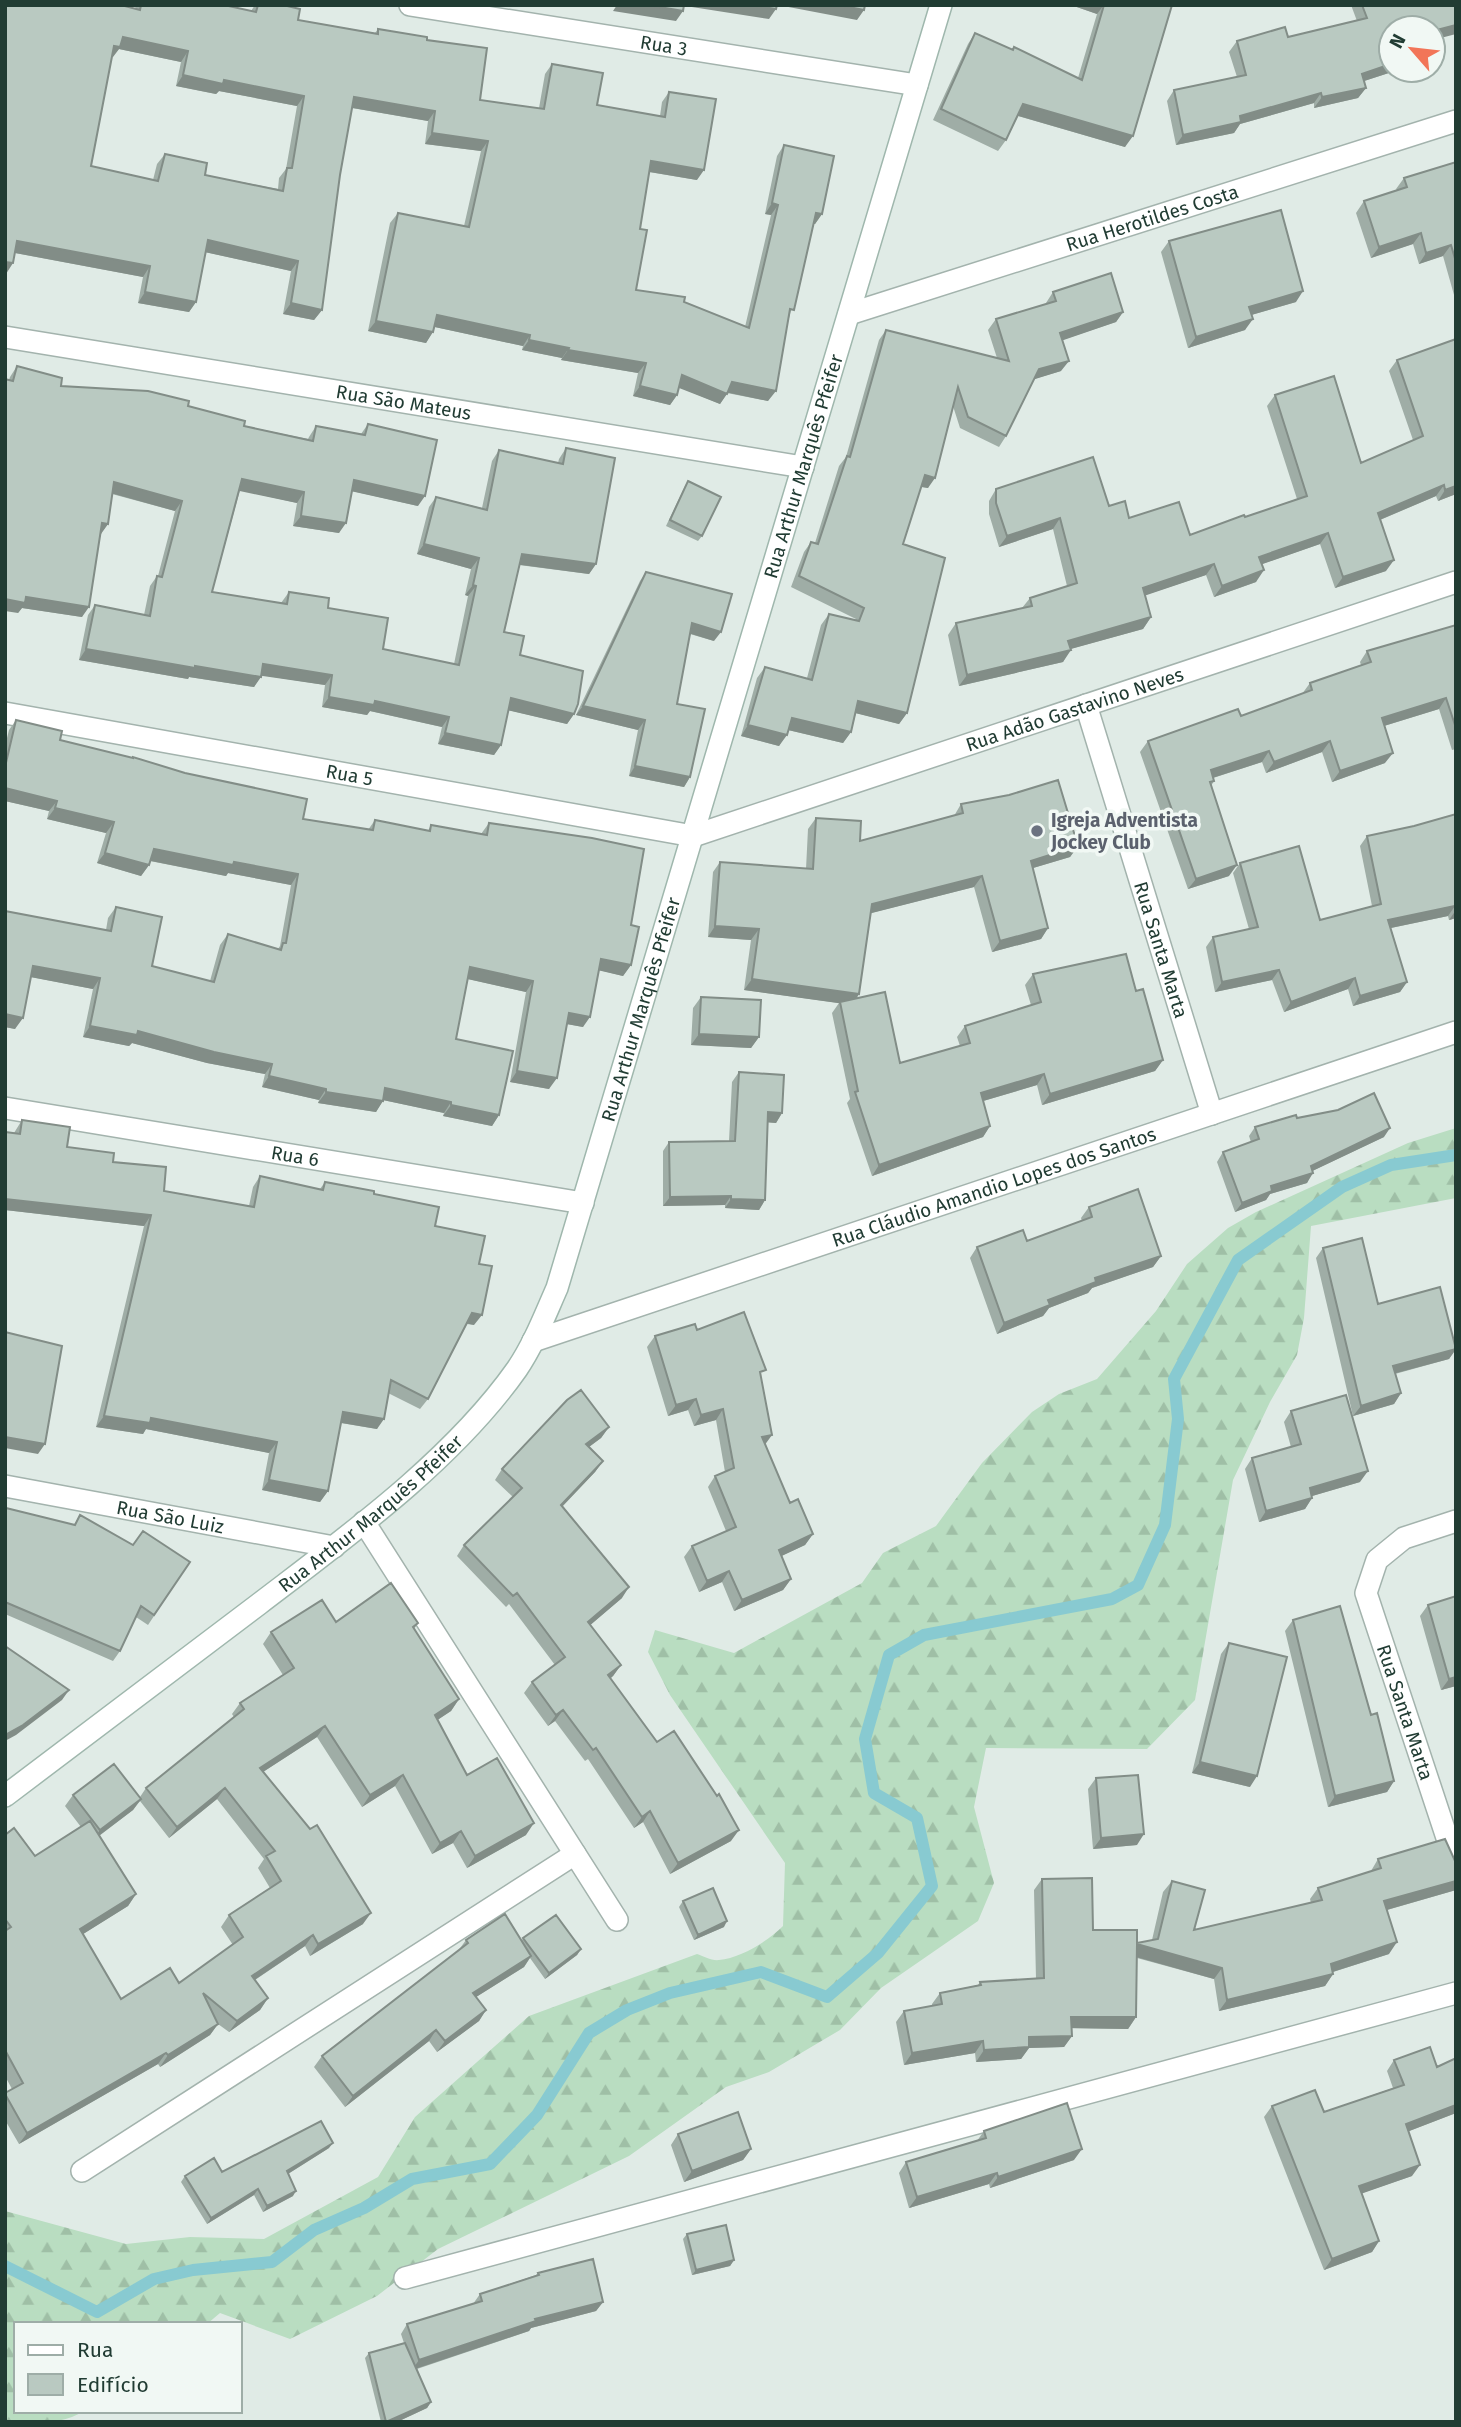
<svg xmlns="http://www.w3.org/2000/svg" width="1461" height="2427" font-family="'Fira Sans',sans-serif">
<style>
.forest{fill:url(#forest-firs)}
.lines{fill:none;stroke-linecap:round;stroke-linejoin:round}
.stream{stroke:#88cad1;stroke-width:12}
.street-casing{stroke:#a3b3ad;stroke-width:24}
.secondary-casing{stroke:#9fb7ad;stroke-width:24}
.street{stroke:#fff;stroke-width:21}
.secondary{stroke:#fff;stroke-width:21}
.wall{fill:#9fada6;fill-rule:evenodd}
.shaded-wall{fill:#828d87}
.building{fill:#b9c9c1;stroke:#828d87;stroke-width:2;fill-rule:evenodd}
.worship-dot{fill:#6b7280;stroke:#f1f8f4;stroke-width:2.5}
.labels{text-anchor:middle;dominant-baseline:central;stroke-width:7;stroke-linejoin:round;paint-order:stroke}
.street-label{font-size:19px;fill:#213c33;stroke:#f1f8f4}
.worship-label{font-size:19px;font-weight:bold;fill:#5b616d;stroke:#f1f8f4;text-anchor:start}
</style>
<defs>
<pattern id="forest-firs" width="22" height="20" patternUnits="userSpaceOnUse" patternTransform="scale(1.75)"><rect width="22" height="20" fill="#b9ddc1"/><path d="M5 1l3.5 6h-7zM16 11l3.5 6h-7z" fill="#9fbfa6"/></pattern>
</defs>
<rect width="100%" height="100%" fill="#e0ebe6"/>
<path class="forest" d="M1456,1128V1198L1311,1226L1304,1318L1297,1355L1270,1402L1233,1480L1195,1700L1147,1749L986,1748L974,1807L994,1883L978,1921L881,1988L840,2030L769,2072L726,2087L629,2156L438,2249L377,2296L290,2339L220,2313L207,2324H16V2411H84C60,2426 32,2422 5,2422V2211L126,2244L190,2237L264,2239L378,2177L415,2117L529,2016L697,1954C703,1956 712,1961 719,1960C741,1958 768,1941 783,1926L785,1863L670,1695L648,1652L655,1630L734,1653L862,1583L883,1553L936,1526L982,1463L1032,1412L1059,1394L1097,1379L1156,1311L1187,1264L1228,1228L1256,1212L1408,1143Z"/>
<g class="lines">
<path class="stream" d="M5,2266L97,2312L154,2279L193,2270L272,2262L314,2230L364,2208L412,2179L490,2164L537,2115L589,2033L627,2010L670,1993L761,1972L827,1997L878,1953L932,1886L917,1818L874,1793L865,1739L889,1655L924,1635L1112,1599L1138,1585L1165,1525L1178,1419L1174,1379L1238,1260L1342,1187L1391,1165L1456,1155"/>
<defs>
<g id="street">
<path id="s1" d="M410,5L917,85"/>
<path id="s2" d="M849,314L1456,121"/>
<path id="s3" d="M5,337L803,467"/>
<path id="s4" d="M1086,705L1212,1114"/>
<path id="s5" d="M5,713L693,836L1456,582"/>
<path id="s6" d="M5,1108L583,1203"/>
<path id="s7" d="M533,1341L1456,1032"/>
<path id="s8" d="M5,1486L334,1547"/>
<path id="s9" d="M1456,1521L1404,1538L1377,1560L1366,1593L1456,1865"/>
<path d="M364,1522L617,1920"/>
<path d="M82,2171L575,1854"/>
<path d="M405,2278L1456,1993"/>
</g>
<g id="secondary">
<path id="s10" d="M5,1796C90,1732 175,1668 259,1604C348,1536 453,1460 517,1369C534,1344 545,1315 557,1288L941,5"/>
</g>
</defs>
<use href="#street" class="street-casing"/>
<use href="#secondary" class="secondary-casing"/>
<use href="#street" class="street"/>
<use href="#secondary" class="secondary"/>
</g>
<path class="wall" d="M5,5L135,9L136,5H224L251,11L255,5H283L298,20L375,33L378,29L427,40L480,100L539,108L545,74L552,64L597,105L660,116L662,102L669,92L697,180L649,172L640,229L636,290L684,302L745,327L771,215L765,214L777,156L784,145L822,214L815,224H813L789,318L768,401L727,393L720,404L679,387L677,395L670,405L633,396L638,373L561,360L562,358L522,350L523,346L435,327L426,343L368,331L390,223L398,213L464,226L481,151L425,144L428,121L352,108L340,175L322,310L314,320L283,314L291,271L205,252L196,302L189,312L138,303L143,277L15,253L5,273ZM119,49L181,62L176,86L216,94L219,91L297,106L286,169L279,178L278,189L205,175L165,154L157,164L153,180L91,166L112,57Z
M1071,5H1172L1125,147L1018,116L1006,140L998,151L933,120L968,44L975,33L1012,50L1014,47L1078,78L1097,14Z
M1351,5H1456L1391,70H1398L1364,81L1366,88L1358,98L1314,108V103L1240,124L1234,133L1176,145L1167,101L1174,90L1237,77L1229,52L1237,41L1288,37L1357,21Z
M1456,162V302L1443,256L1419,264L1413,244L1371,258L1356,213L1364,201L1397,190L1396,189L1404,178Z
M1169,241L1296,302L1251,315L1245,330L1188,348L1161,252Z
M1053,292L1123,312L1116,322L1062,340L1061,371L1034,379L1006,436L999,447L960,428L953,406L928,488L921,487L903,544L907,713L899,724L856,713L851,732L843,743L788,730L779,746L741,736L757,678L765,667L807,678L821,625L829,614L855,620L856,619L791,587L804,552L811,542L815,543L839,466L846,457L879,340L886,330L997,358L988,330L996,319L1046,304V303Z
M1397,360L1456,494L1438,501L1436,496L1380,520L1386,571L1335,588L1320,544L1262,564L1256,582L1214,597L1206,575L1145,595L1151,617L1143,629L1070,649L1063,662L959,686L948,635L956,623L1022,608L1030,598L1067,586L1053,529L999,547L989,514V501L996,489L1109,506L1129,518L1190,535L1245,517L1297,499L1267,406L1275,395L1361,463L1413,440L1389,371Z
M17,366L61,386L188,406L244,426L308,439L309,437L316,426L361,434L368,424L418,506L352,491L339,533L293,526L297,503L240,490L212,592L281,603L289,592L328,608L383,649L454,664L468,596L465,595L471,569L417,554L429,507L436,497L482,508L492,461L499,450L558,463L559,459L566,448L596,564L589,574L519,565L504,632L520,655L574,714L567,724L508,710L501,745L494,755L438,744L442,727L370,711L367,715L322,707L325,685L261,675L254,687L189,677L188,679L79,660L88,615L95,605L144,615L150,586L157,576H158L175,511L112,494L108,524L100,534L82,617L22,608L18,613L9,380L10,377Z
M688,481L702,536L698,541L666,526L685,486Z
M646,572L714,641L690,634L677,704L690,777L684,787L629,776L638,730L576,715L640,581Z
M1456,625V749L1452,750L1439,709L1384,726L1385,763L1332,782L1322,752L1266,773L1262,762L1213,778L1214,781L1211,786L1229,876L1188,889L1140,752L1148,741L1241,716L1302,694L1310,683L1361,665L1360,662L1367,651Z
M16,720L60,740L303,819L368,830L375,820L428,831L431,825L481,834L489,823L631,925V965L623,976L599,970L583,1027L567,1024L549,1089L510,1082L526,992L468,979L456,1039L499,1115L492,1126L443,1116L444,1113L383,1100L376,1112L318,1103L319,1100L262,1087L265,1074L207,1063L132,1043L129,1046L83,1037L93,989L31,977L15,1029L5,1027V911L106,930L108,918L116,907L152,966L210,981L220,945L228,934L278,949L280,946L291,885L228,873L226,876L150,861L149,865L141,876L97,863L106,833L47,819L49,811L5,801V746L9,730Z
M961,804L1078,846L1070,857L1033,868L1048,928L1041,939L992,952L974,887L871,913L859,994L856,999L900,1063L960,1046L957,1037L965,1026L1031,1005L1025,985L1033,974L1136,991L1163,1060L1155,1071L1042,1105L1037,1085L983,1101L990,1126L983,1137L872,1176L847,1103L850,1099L832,1013L839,1003L744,990L751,940L708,937L713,872L720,862L806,869L808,829L816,818L860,841L954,816Z
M1456,814V918L1449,920L1448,916L1391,928L1407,982L1400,992L1353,1006L1348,989L1284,1012L1272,980L1215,992L1206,947L1213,937L1249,929L1233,873L1240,863L1320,920L1372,906L1360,846L1367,836L1414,826Z
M701,997L759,1037L751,1048L691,1045L693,1008Z
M739,1072L782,1113L776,1123L768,1122L765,1200L759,1210L725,1208V1205L663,1206V1151L669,1142L729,1141L732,1082Z
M1297,1118L1384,1137L1312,1171L1307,1183L1270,1194L1266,1200L1235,1212L1217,1162L1223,1152L1251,1142L1249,1136L1255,1127Z
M22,1120L67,1147L113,1162L164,1191L249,1206L253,1187L260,1176L320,1189L325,1182L374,1194L435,1226L479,1264L474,1325L467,1324L428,1399L420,1409L388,1393L377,1429L341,1423L328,1491L320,1502L262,1490L269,1453L146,1429L143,1434L96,1427L144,1226L5,1210V1132L14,1133Z
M1089,1207L1161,1256L1153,1267L1092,1288L1088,1293L1049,1308L1043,1316L997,1334L970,1258L977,1247L1027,1241L1082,1221L1081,1218Z
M1323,1248L1378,1304L1456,1349L1449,1359L1395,1374L1401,1393L1394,1404L1353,1416L1316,1258Z
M697,1330L761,1378L765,1444L790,1503L813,1534L805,1545L781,1556L791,1579L783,1590L734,1611L722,1582L699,1592L684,1557L692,1546L726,1531L708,1487L715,1476L725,1472L716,1420L694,1426L688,1410L668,1416L647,1347L655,1336Z
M1291,1411L1360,1482L1312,1496V1498L1305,1509L1259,1522L1245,1469L1252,1458L1291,1447L1284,1422Z
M609,1427L601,1438L589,1447L603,1461L595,1472L562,1507L622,1598L590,1625L621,1665L613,1676L610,1679L731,1841L670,1874L643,1822L634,1828L588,1759L585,1761L555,1721L548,1726L524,1693L532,1682L555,1665L509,1604L506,1607L457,1556L464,1545L513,1497L495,1480L502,1469Z
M6,1508L74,1525L80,1515L133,1545L190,1562L148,1625L136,1617L120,1651L113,1661L5,1614V1510Z
M1456,1596V1686L1441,1690L1420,1616L1428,1605Z
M1293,1620L1371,1715L1394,1781L1387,1792L1328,1807L1285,1631Z
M336,1622L418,1623L414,1629L459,1699L451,1711L437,1720L467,1775L526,1835L467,1868L453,1843L432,1854L395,1786L362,1807L317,1737L263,1772L363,1924L310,1956L305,1946L255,1980L268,1998L260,2010L229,2032L218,2024L210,2035L160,2067L158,2064L19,2144L5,2120V2093L12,2089L5,2076V1835L35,1856L81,1827L65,1806L73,1795L140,1797L146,1788L234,1717L232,1714L240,1703L283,1675L263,1644L271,1632ZM217,1799L264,1859L258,1868L270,1888L229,1915L221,1927L233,1945L179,1983L121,1999L83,1934L128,1906L136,1894L99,1836L133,1810L140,1801L169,1838Z
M1229,1643L1250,1787L1192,1773L1221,1654Z
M1096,1778L1137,1845L1093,1849L1088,1789Z
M1378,1859L1456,1890L1387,1910L1389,1954L1333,1972V1974L1325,1986L1219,2011L1214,1979L1137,1958L1136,2017L1128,2029L1071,2028L1072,2036L1064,2047L1029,2048L1021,2059L976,2062L975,2053L904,2065L896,2022L904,2011L932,2006V2004L940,1993L978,1985L980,1982L1036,1979L1034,1890L1042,1879L1093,1930L1137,1943L1152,1940L1163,1892L1172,1881L1194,1930L1311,1903L1310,1899L1318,1888L1371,1871Z
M683,1901L724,1927L694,1940L679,1907Z
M523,1938L581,1949L577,1955L545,1979L530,1958L524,1967L476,1997L486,2010L479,2021L437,2052L429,2041L345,2107L314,2067L322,2056L458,1951L466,1940H522Z
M1456,2058V2113L1409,2131L1412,2176L1362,2193L1379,2241L1372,2252L1324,2270L1264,2117L1272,2106L1324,2112L1393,2088L1387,2071L1394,2060L1437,2067Z
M984,2131L1074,2160L990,2188L989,2184L909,2208L899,2173L906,2162L977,2141Z
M678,2134L751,2149L743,2160L684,2182L671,2145Z
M329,2148L288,2174L293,2196L263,2212L254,2195L207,2224L181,2182L185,2176L222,2172Z
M687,2234L734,2260L730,2266L692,2275L683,2239Z
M538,2273L603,2302L596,2311L531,2328L529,2331L417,2369L431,2402L427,2408L397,2422H381L365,2358L369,2353L404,2343L401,2334L407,2324L473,2304L480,2294L536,2275Z"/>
<path class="shaded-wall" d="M617,5H648L683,11L676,21L613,11Z
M679,5H750L776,9L769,19Z
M778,5H839L864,10L857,20Z
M1071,5H1104L1097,14Z
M1456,25V34L1433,40V31Z
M123,37L188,51L181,62L119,49L113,57L107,56L114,46Z
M1391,64V70H1398L1355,84L1362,74Z
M183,75L224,80L304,96L297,106L219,91L216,94L176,86Z
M1366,88L1358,98L1314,108L1322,97Z
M1321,93L1314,103L1240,124L1234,133L1176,145L1183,135L1240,116Z
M354,97L435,111L428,121L347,107Z
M1023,104L1133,136L1125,147L1015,115Z
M432,133L488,141L481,151L425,144Z
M651,161L704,170L697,180L644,171Z
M772,203L778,205L771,215L765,214Z
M816,213L822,214L815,224L808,223Z
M1421,233L1413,244L1371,258L1379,247Z
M208,240L298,261L291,271L200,251Z
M17,241L150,266L143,277L10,252Z
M1451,245L1443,256L1419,264L1426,253Z
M5,262L13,263L6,274L5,273Z
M1303,291L1296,302L1241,318L1249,307Z
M145,292L196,302L189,312L138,303Z
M291,303L322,310L314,320L283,314Z
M1123,312L1116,322L1052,344L1060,333Z
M437,315L530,335L523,346L430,326Z
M1253,319L1245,330L1188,348L1196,337Z
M376,321L433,332L426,343L368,331Z
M529,340L569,348L562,358L522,350Z
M568,350L646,363L638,373L561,360Z
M1069,361L1061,371L1032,380L1039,369Z
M682,375L727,394L720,404L674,386Z
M732,382L776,391L768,401L725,392Z
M640,386L677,395L670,405L633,396Z
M925,475L935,478L928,488L917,486Z
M242,479L304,492L297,503L235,490Z
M354,480L425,496L418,506L346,490Z
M114,482L182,501L175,511L107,492Z
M1444,485L1436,496L1370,524L1378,513Z
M1456,486V494L1438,501L1445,490Z
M301,516L346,523L339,533L293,526Z
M1060,518L1053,529L999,547L1007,536Z
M102,523L108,524L101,534L95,533Z
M1328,533L1320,544L1251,568L1259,557Z
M424,544L479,558L471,569L417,554Z
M522,554L596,564L589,574L514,564Z
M1394,560L1386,571L1335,588L1343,577Z
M1214,564L1206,575L1135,599L1143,588Z
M1264,570L1256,582L1214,597L1222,586Z
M473,585L476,586L468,596L465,595Z
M26,597L89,607L82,617L22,608L18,613L5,611V599Z
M1151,617L1143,629L1060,652L1068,641Z
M692,623L721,632L714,641L685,632Z
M86,649L195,666L261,677L254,687L189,677L188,679L79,660Z
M1071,650L1063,662L959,686L967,675Z
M263,664L332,675L325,685L256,675Z
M329,697L375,701L449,717L442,727L370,711L367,715L322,707Z
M511,698L574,714L567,724L503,709Z
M1446,698L1439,709L1374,729L1382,718Z
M858,701L907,713L899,724L851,712Z
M583,706L645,720L638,730L576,715Z
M792,718L851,732L843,743L784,729Z
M748,725L787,735L779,746L741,736Z
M445,733L501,745L494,755L438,744Z
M1330,741L1322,752L1266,773L1274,762Z
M1269,751L1262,762L1203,781L1211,770Z
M1393,753L1385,763L1332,782L1340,771Z
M635,766L690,777L684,787L629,776Z
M5,788L57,801L49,811L5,801Z
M55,808L114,822L106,833L47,819Z
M1078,846L1070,857L1023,871L1031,861Z
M154,849L234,862L298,874L291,885L228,873L226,876L146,860Z
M105,853L149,865L141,876L97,863Z
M1237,865L1229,876L1188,889L1196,879Z
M982,876L974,887L864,915L872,904Z
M1455,906L1448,916L1381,930L1388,920Z
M1456,910V918L1449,920Z
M715,926L759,929L751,940L708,937Z
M1048,928L1041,939L992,952L1000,941Z
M601,959L631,965L623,976L593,969Z
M33,966L100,978L93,989L25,976Z
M470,967L533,981L526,992L463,978Z
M1279,970L1272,980L1215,992L1222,982Z
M1355,978L1348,989L1284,1012L1291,1002Z
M752,979L859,994L852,1005L744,990Z
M1407,982L1400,992L1353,1006L1360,996Z
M569,1013L590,1017L583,1027L561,1023Z
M5,1014L23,1018L15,1029L5,1027Z
M90,1026L138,1031L272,1064L265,1074L207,1063L132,1043L129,1046L83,1037Z
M699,1034L759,1037L751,1048L691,1045Z
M1163,1060L1155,1071L1042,1105L1050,1094Z
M517,1071L557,1078L549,1089L510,1082Z
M1044,1074L1037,1085L973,1104L981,1093Z
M269,1076L326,1089L319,1100L262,1087Z
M385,1088L451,1102L444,1113L378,1099Z
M326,1092L383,1101L376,1112L318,1103Z
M451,1105L499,1115L492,1126L443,1116Z
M768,1112L782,1113L776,1123L761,1122Z
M990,1126L983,1137L872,1176L879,1165Z
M1390,1128L1384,1137L1304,1175L1311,1166Z
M1313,1173L1307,1183L1270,1194L1266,1200L1235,1212L1242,1203L1271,1186Z
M731,1196L725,1205L663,1206L670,1197Z
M5,1199L151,1215L144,1226L5,1210Z
M731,1199L765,1200L759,1210L725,1208Z
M1161,1256L1153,1267L1092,1288L1088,1293L1049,1308L1043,1316L997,1334L1004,1323L1048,1300L1095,1278Z
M472,1313L482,1315L474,1325L465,1323Z
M1456,1349L1449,1359L1385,1376L1393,1366Z
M1401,1393L1394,1404L1353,1416L1361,1406Z
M696,1399L688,1410L668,1416L676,1405Z
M723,1409L716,1420L694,1426L701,1415Z
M343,1412L384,1419L377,1429L336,1422Z
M104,1416L151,1418L277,1442L269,1453L146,1429L143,1434L96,1427Z
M609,1427L601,1438L578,1455L586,1444Z
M772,1435L764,1446L762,1437Z
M5,1437L45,1444L38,1454L5,1448Z
M603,1461L595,1472L553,1516L561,1505Z
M1368,1471L1360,1482L1302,1499L1310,1488Z
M269,1480L328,1491L320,1502L262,1490Z
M1312,1498L1305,1509L1259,1522L1266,1511Z
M813,1534L805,1545L771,1561L779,1550Z
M729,1571L722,1582L699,1592L707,1581Z
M791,1579L783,1590L734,1611L742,1600Z
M629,1587L622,1598L581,1633L588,1622Z
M621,1665L613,1676L600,1686L608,1675Z
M1456,1677V1686L1441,1690L1449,1679Z
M69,1690L62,1700L16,1735L5,1741V1735Z
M459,1699L451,1711L427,1727L435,1715Z
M563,1710L555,1721L548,1726L556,1715Z
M325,1726L317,1737L252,1779L260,1768Z
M1200,1762L1257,1776L1250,1787L1192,1773Z
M403,1775L395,1786L362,1807L370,1795Z
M1394,1781L1387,1792L1328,1807L1335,1796Z
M225,1788L217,1799L169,1838L177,1827Z
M141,1799L133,1810L92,1841L100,1830Z
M650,1811L643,1822L634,1828L642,1817Z
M534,1823L526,1835L467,1868L475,1856Z
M739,1830L731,1841L670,1874L678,1863Z
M461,1831L453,1843L432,1854L440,1843Z
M1144,1834L1137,1845L1093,1849L1101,1838Z
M1456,1881V1890L1376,1913L1384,1901Z
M136,1894L128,1906L72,1941L80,1929Z
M371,1913L363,1924L310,1956L318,1944Z
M727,1921L724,1927L694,1940L698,1935Z
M313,1935L305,1946L244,1987L252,1976Z
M1397,1942L1389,1954L1323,1975L1331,1964Z
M1137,1944L1222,1968L1214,1979L1129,1955Z
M581,1949L577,1955L545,1979L549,1973Z
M531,1956L524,1967L465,2004L473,1993Z
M1333,1974L1325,1986L1219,2011L1227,2000Z
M268,1998L260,2010L229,2032L237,2021Z
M486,2010L479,2021L437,2052L445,2041Z
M1071,2017H1136L1128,2029L1063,2028Z
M218,2024L210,2035L160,2067L168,2055Z
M436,2030L429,2041L345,2107L353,2096Z
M1072,2036L1064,2047L1029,2048L1021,2059L976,2062L984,2050L1029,2037Z
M983,2041L975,2053L904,2065L912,2053Z
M166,2053L158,2064L19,2144L27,2133Z
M1456,2105V2113L1399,2135L1406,2124Z
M333,2143L329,2148L283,2177L287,2171Z
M751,2149L743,2160L684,2182L692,2171Z
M1082,2149L1074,2160L990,2188L998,2177Z
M1420,2165L1412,2176L1352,2197L1359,2186Z
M997,2173L989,2184L909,2208L917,2197Z
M258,2189L254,2195L207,2224L211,2218Z
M296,2191L293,2196L263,2212L267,2206Z
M1379,2241L1372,2252L1324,2270L1332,2259Z
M734,2260L730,2266L692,2275L696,2270Z
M603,2302L596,2311L531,2328L529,2331L412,2370L419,2360L535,2319Z
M431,2402L427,2408L397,2422H388Z"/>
<path class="building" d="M5,5H121L140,10L141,5H224L256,12L258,5H283L300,9L298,20L378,34V29L427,37V40L487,48L480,100L544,109L552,64L603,73L597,105L665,117L669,92L716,99L704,170L651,161L640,229L647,230L636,290L685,297L684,302L749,328L778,205L772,203L784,145L834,156L822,214L816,213L794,310L790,309L776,391L732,382L727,394L682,375L677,395L640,386L646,363L568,350L569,348L529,340L530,335L437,315L433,332L376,321L398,213L469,227L488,141L432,133L435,111L354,97L340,175L322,310L291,303L298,261L208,240L196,302L145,292L150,266L17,241L13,263L5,262ZM123,37L188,51L183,75L223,84L224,80L304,96L292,168H287L283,191L205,175L207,163L165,154L158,181L91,166L114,46L120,47Z
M648,5H684L683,11Z
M750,5H777L776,9Z
M839,5H865L864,10Z
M1104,5H1172L1133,136L1023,104L1006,140L941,109L975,33L1013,50L1014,47L1082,80Z
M1362,5H1456V25L1433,31V28H1391V64L1362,74L1366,88L1322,97L1321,93L1240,116L1241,122L1183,135L1174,90L1246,75L1237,41L1285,27L1288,37L1367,18Z
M1456,162V262L1451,245L1426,253L1421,233L1379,247L1364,201L1407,187L1404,178Z
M1281,210L1303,291L1249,307L1253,319L1196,337L1169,241Z
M1111,273L1123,312L1060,333L1069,361L1039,369L1006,436L968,417L958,387L935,478L925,475L903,544L945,558L907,713L858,701L851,732L792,718L787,735L748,725L765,667L812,680L829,614L859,621L864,608L799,576L811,542L818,544L847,456L850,457L886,330L1009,361L996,319L1056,301L1053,292Z
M1456,339V486L1445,490L1444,485L1378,513L1394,560L1343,577L1328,533L1259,557L1264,570L1222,586L1214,564L1143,588L1151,617L1068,641L1071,650L967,675L956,623L1032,606L1030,598L1077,583L1060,518L1007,536L996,503V489L1093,457L1109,506L1125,501L1129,518L1179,502L1190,535L1244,515L1245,517L1307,496L1275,395L1334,376L1361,463L1423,436L1397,360Z
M17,366L62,378L61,386L148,391L189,401L188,406L245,421L244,426L313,441L316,426L365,435L368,424L437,440L425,496L354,480L346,523L301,516L304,492L242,479L212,592L287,604L289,592L329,598L328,608L388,618L383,649L459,665L476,586L473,585L479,558L424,544L436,497L487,510L499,450L563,464L566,448L615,458L596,564L522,554L504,632L524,636L520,655L583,671L578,704L574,714L511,698L501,745L445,733L449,717L375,701L374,705L329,697L332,675L263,664L261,677L195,666V668L86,649L95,605L150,616L157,576L162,577L182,501L114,482L108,524L102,523L89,607L26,597L25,603L5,599V379L13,381Z
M688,481L721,497L702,536L670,520Z
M646,572L732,594L721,632L692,623L677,704L705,709L690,777L635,766L645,720L583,706Z
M1456,625V728L1446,698L1382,718L1393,753L1340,771L1330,741L1274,762L1269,751L1211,770L1214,781L1210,782L1237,865L1196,879L1148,741L1238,709L1241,716L1312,690L1310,683L1371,662L1367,651Z
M16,720L62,731L60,740L133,758V757L185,773L307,799L303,819L373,830L375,820L430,831L431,825L487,835L489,823L592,838L644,849L631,925L639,927L631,965L601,959L590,1017L569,1013L557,1078L517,1071L533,981L470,967L456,1039L513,1051L499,1115L451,1105V1102L385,1088L383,1101L326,1092V1089L269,1076L272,1064L214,1052L138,1031L137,1035L90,1026L100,978L33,966L23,1018L5,1014V911L111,931L116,907L162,917L152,966L214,982L228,934L281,950L283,943H286L298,874L234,862L233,865L154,849L149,865L105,853L114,822L55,808L57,801L5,788V767Z
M1058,780L1078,846L1031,861L1048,928L1000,941L982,876L872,904L859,994L752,979L759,929L715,926L720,862L813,869L816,818L861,821L860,841L963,813L961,804L1009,795Z
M1456,814V909L1455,906L1388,920L1407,982L1360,996L1355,978L1291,1002L1279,970L1222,982L1213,937L1258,927L1240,863L1299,846L1320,920L1381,904L1367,836L1414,826Z
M1126,954L1136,991L1143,989L1163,1060L1050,1094L1044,1074L981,1093L990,1126L879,1165L855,1092L858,1091L840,1002L885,992L900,1063L970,1043L965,1026L1041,1002L1033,974Z
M701,997L761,1000L759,1037L699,1034Z
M739,1072L784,1075L782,1113L768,1112L765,1200L731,1199V1196L670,1197L669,1142L735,1141Z
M1374,1093L1390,1128L1311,1166L1313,1173L1271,1186L1272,1191L1242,1203L1223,1152L1259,1139L1255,1127L1296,1115L1297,1118L1338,1110Z
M22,1120L70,1127L67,1147L114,1153L113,1162L166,1167L164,1191L254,1207L260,1176L323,1190L325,1182L374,1191V1194L439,1207L435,1226L485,1236L479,1264L492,1266L482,1315L472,1313L428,1399L391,1380L384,1419L343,1412L328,1491L269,1480L277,1442L151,1418L150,1423L104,1416L151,1215L5,1199V1132L20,1134Z
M1138,1189L1161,1256L1095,1278L1096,1282L1048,1300L1050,1305L1004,1323L977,1247L1023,1230L1027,1241L1092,1217L1089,1207Z
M1362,1238L1378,1304L1440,1287L1456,1349L1393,1366L1401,1393L1361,1406L1323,1248Z
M744,1312L766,1370L760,1372L772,1435L762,1437L790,1503L798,1499L813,1534L779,1550L791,1579L742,1600L729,1571L707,1581L692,1546L736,1527L715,1476L734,1468L723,1409L701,1415L696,1399L676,1405L655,1336L695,1324L697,1330Z
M5,1332L62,1346L45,1444L5,1437Z
M581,1390L609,1427L586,1444L603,1461L561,1505L629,1587L588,1622L621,1665L608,1675L657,1742L674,1731L717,1796L719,1794L739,1830L678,1863L650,1811L642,1817L596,1748L593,1750L563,1710L556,1715L532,1682L565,1657L517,1593L513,1596L464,1545L522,1488L502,1469L567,1400Z
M1346,1395L1368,1471L1310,1488L1312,1498L1266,1511L1252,1458L1301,1444L1291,1411Z
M6,1508L75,1525L80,1515L133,1545L143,1531L190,1562L154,1615L141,1606L120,1651L5,1602V1514Z
M391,1583L418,1623L413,1627L459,1699L435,1715L467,1775L497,1758L534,1823L475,1856L461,1831L440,1843L403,1775L370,1795L325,1726L260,1768L310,1829L317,1825L371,1913L318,1944L313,1935L252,1976L268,1998L237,2021L203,1993L218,2024L168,2055L166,2053L27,2133L5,2094V2093L23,2083L5,2050V1931L11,1927L5,1919V1835L14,1828L35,1856L90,1821L136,1894L80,1929L121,1999L170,1968L179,1983L243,1937L229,1915L281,1881L266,1856L275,1851L225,1788L177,1827L146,1788L244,1709L240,1703L294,1668L271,1632L322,1600L336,1622Z
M1456,1596V1677L1449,1679L1428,1605Z
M1340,1606L1371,1715L1377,1713L1394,1781L1335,1796L1293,1620Z
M1229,1643L1287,1657L1257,1776L1200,1762Z
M5,1646L69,1690L23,1725L5,1735Z
M114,1764L141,1799L100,1830L73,1795Z
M1138,1775L1144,1834L1101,1838L1096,1778Z
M1445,1839L1456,1863V1881L1384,1901L1397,1942L1331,1964L1333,1974L1227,2000L1222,1968L1137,1944L1136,2017H1071L1072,2036L1029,2037V2047L984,2050L983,2041L912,2053L904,2011L942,2004L940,1993L981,1985L980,1982L1044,1978L1042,1879L1092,1878L1093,1930H1137V1943L1158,1939L1172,1881L1205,1890L1194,1930L1322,1900L1318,1888L1381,1868L1378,1859Z
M713,1888L727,1921L698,1935L683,1901Z
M505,1914L531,1956L473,1993L486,2010L445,2041L436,2030L353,2096L322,2056L468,1943L466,1940Z
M556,1915L581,1949L549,1973L523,1938Z
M1430,2047L1437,2067L1456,2058V2105L1406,2124L1420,2165L1359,2186L1379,2241L1332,2259L1272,2106L1315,2090L1324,2112L1404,2085L1394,2060Z
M1067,2103L1082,2149L998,2177L997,2173L917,2197L906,2162L986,2138L984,2131Z
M738,2112L751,2149L692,2171L678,2134Z
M321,2121L333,2143L287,2171L296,2191L267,2206L258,2189L211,2218L185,2176L214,2158L222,2172Z
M726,2225L734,2260L696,2270L687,2234Z
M593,2259L603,2302L535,2319L536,2321L419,2360L407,2324L482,2301L480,2294L539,2275L538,2273Z
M405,2343L431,2402L386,2422L369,2353Z"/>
<circle class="worship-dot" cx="1037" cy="831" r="7"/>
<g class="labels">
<g class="street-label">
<text stroke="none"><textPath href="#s1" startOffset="257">Rua 3</textPath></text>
<text stroke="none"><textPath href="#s2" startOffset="318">Rua Herotildes Costa</textPath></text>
<text stroke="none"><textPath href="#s3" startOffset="404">Rua São Mateus</textPath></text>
<text stroke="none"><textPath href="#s10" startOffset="1617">Rua Arthur Marquês Pfeifer</textPath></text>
<text stroke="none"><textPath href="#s5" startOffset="1101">Rua Adão Gastavino Neves</textPath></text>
<text stroke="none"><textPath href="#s5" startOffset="350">Rua 5</textPath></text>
<text stroke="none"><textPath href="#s4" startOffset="256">Rua Santa Marta</textPath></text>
<text stroke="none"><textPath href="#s10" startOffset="1050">Rua Arthur Marquês Pfeifer</textPath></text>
<text stroke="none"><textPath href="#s6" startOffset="294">Rua 6</textPath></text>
<text stroke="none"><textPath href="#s7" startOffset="486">Rua Cláudio Amandio Lopes dos Santos</textPath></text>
<text stroke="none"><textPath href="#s10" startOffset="462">Rua Arthur Marquês Pfeifer</textPath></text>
<text stroke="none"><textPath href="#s8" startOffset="168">Rua São Luiz</textPath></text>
<text stroke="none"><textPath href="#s9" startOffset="250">Rua Santa Marta</textPath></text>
</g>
<g class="worship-label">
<text x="1051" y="820">Igreja Adventista<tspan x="1051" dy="22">Jockey Club</tspan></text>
</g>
</g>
<rect width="1461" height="2427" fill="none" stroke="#213c33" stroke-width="14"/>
<rect x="14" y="2322" width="228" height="91" fill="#f1f8f4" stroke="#9eada7" stroke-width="2"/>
<rect x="28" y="2345" width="35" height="10" fill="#ffffff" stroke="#9eada7" stroke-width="2"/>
<text x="77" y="2357" font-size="21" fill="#213c33">Rua</text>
<rect x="28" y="2374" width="35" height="21" fill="#b9c9c1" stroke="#9eada7" stroke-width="2"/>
<text x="77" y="2392" font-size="21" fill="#213c33">Edifício</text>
<g transform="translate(1412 49) rotate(298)"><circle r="33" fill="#f1f8f4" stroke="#9eada7" stroke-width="2"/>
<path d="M0-5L12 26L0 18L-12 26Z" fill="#f27558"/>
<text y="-10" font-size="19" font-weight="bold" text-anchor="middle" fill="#213c33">N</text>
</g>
</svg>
